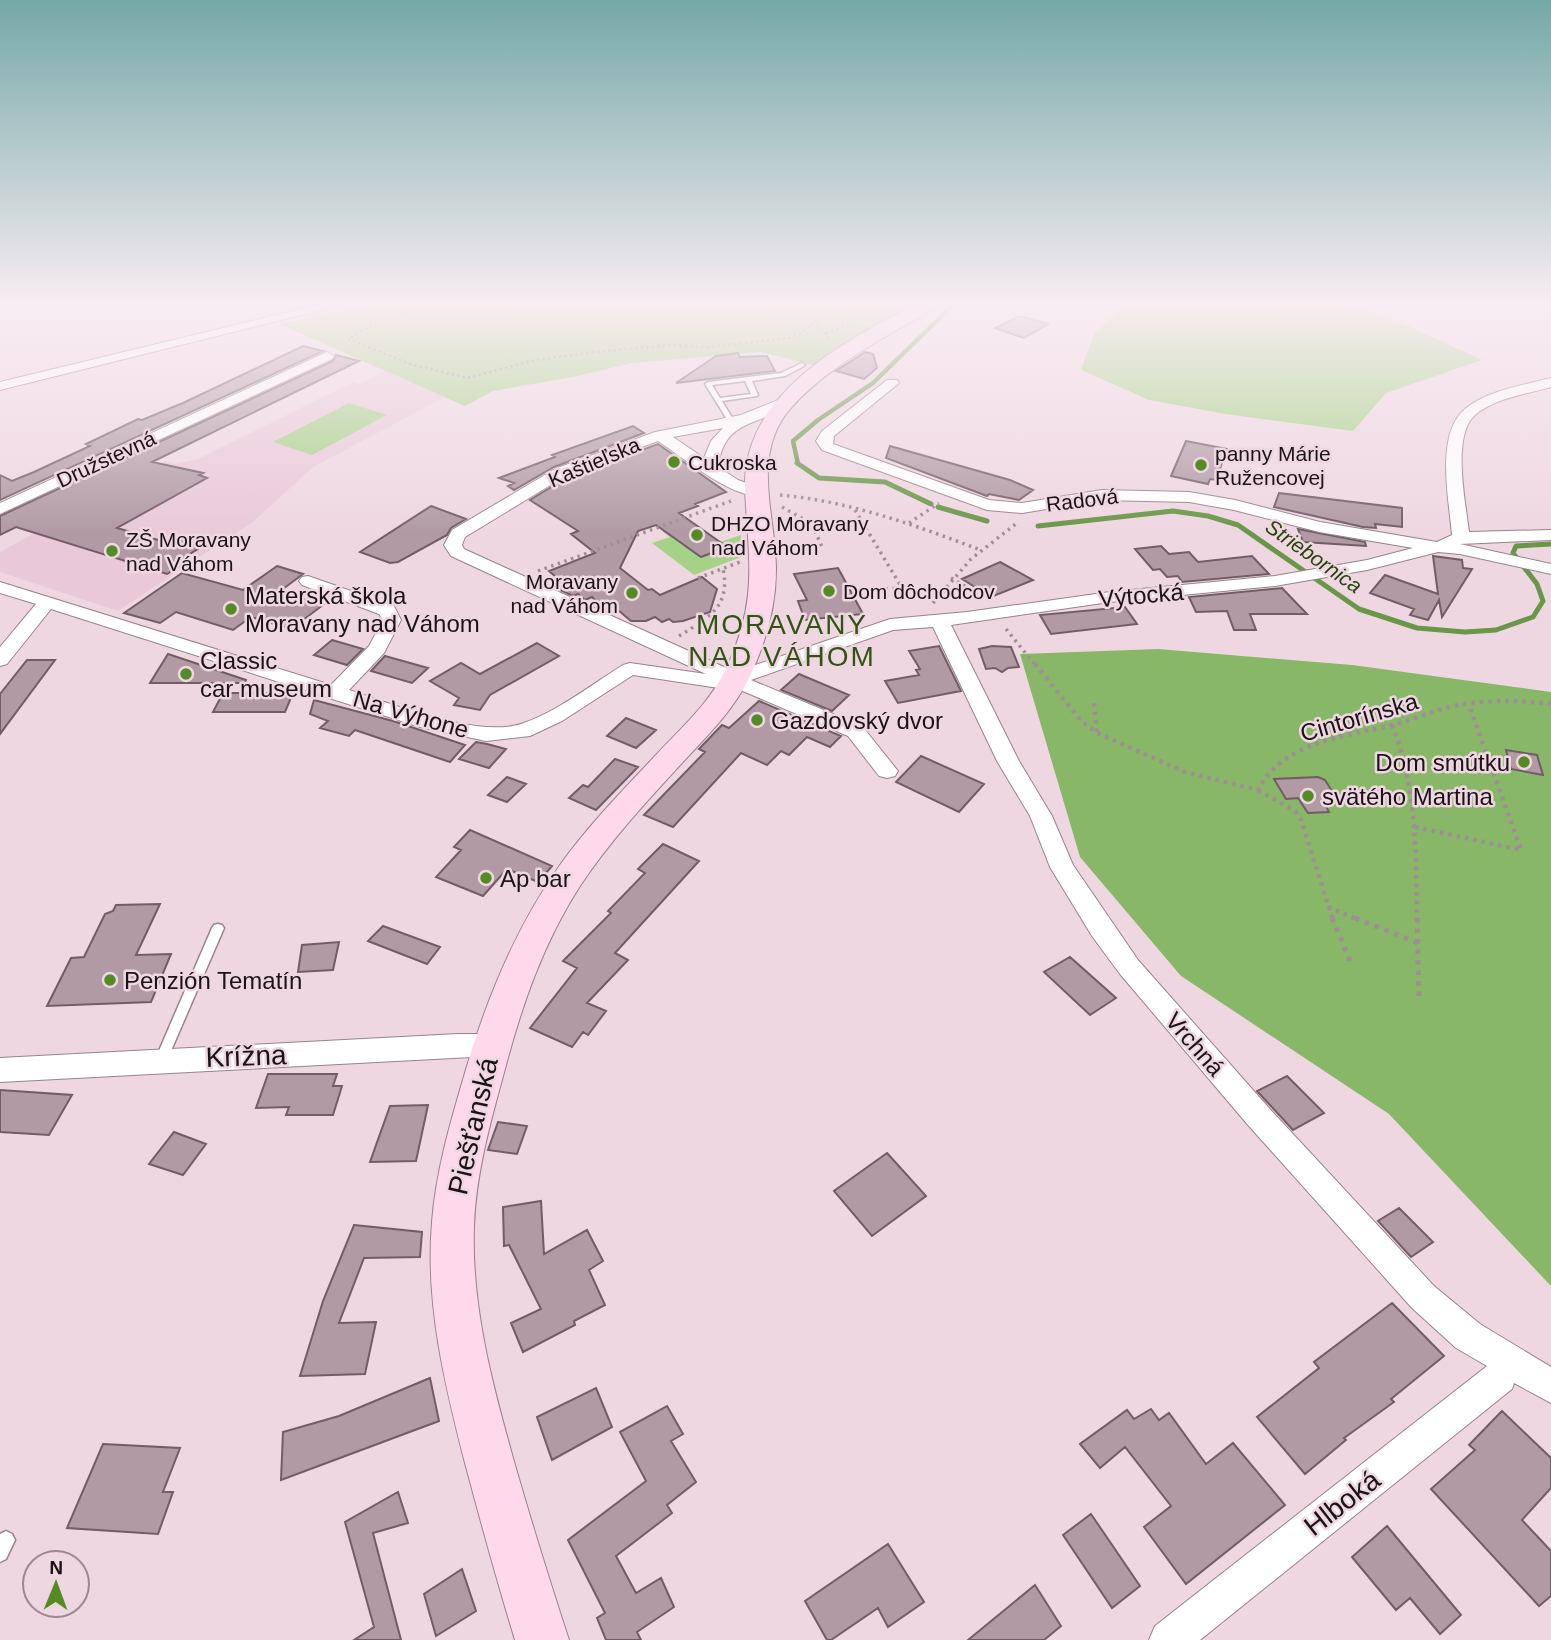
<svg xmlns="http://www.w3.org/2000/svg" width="1551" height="1640" font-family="Helvetica,sans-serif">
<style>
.built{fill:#e9c9d8}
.green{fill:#a5d287}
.forest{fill:#87b767}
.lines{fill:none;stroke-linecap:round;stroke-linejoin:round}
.stream-far1{stroke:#699748;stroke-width:4.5}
.stream{stroke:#699748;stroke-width:5}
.building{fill:#b19aa4;stroke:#725d67;stroke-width:2}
.service-casing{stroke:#98828c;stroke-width:3}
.minor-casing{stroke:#98828c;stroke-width:2}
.secondary-casing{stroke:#98828c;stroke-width:2}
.path-far3{stroke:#a08e96;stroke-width:2.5;stroke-dasharray:2 3.5;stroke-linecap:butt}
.path-far2{stroke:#a08e96;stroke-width:3.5;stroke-dasharray:2.5 4.5;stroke-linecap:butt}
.path-far1{stroke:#a08e96;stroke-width:4.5;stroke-dasharray:3.5 5;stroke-linecap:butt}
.path{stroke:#a08e96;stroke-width:5;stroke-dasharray:4.5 6;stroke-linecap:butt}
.service{fill:#fff;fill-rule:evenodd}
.minor{fill:#fff;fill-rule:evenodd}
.secondary{fill:#fed9ec;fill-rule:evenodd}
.poi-dot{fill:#548b25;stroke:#efd7e2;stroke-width:2.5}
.labels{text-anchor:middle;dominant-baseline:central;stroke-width:5;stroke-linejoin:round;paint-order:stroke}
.far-poi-label{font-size:21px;fill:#1b1317;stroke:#efd7e2;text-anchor:start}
.far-street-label{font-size:21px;fill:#1b1317;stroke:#efd7e2}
.far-water-label{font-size:21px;font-style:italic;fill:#25440a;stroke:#efd7e2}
.poi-label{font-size:24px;fill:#1b1317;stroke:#efd7e2;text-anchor:start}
.street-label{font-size:24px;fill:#1b1317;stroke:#efd7e2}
.quarter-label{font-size:28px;letter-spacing:2px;fill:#315413;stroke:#efd7e2}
.near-street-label{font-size:28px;fill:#1b1317;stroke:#efd7e2}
</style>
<rect width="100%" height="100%" fill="#efd7e2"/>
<path class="built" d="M385,371L445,397L313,467L254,521L118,611L0,572V552L165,461L174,464L198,459L353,382L359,384Z"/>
<path class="green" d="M379,303H917L817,366L760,352L631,363L578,376L493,391L465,406L279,324Z
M1128,303H1340L1406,325L1482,360L1386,393L1353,431L1226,414L1149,400L1081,370L1094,334Z
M349,403L387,415L312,455L273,442Z
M691,521L698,527L672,537L682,545L687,544L701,557L719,550L720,542L741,535V557L694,575L652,543L670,537L662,531Z"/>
<path class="forest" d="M1158,649L1352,665L1551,692V1286L1389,1114L1181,976L1080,857L1020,654Z"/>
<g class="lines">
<path class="stream-far1" d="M798,464L793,441L818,420L873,383L955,303"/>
<path class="stream" d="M797,463L819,478L885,482L931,504
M938,507L987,521
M1038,526L1173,511L1208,516L1238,525L1359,609L1417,628L1465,632L1496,630L1533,617L1543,601L1537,584L1513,553L1516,546L1551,544"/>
</g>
<path class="building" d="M1018,317H1024L1048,324L1024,338L995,328Z
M303,346L323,351L0,500V475L12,481L34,472L90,446L86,444L138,419L142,420L183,403Z
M865,352L873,354L877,368L864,379L836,371Z
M738,353L740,357L767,356L775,371L676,383L716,356Z
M336,355L359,361L152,462L203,473L199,475L207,478L117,528L172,544L179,540L201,547L182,559L188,561L167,574L16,527L0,535V516L333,361Z
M633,426L644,433L554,467L514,490L508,486L514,483L499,478L555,457L552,455Z
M1186,441L1227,449L1216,480L1210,479L1208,484L1171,476Z
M658,444L726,492L695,504L698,506L679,513L727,547L701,557L656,525L638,531L620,568L648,590L652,589L660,595L702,577L717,589L710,612L683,621L673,622L669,619L662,622L655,617L646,621H631L618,610L612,609L606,604L601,606L592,597L585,600L578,594L573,596L560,590L550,579L556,577L549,571L595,553L571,534L578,531L530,500L568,477Z
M890,446L1010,480L1033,490L1019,500L989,494L987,496L886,458Z
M1279,493L1402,508V527L1375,524L1376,528L1363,527L1274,507Z
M431,506L466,519L451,528L447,535L398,562L390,563L360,552Z
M1298,529L1365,542L1366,546L1303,542Z
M1161,546L1169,554L1189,552L1198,562L1252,556L1269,574L1182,582L1178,576L1167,577L1160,569L1153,570L1135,549Z
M1433,556L1462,560L1463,568L1472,569L1442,617L1439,600L1428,620L1410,615L1414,609L1370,593L1385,575L1438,594Z
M1000,562L1033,580L991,597L962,579Z
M277,566L303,574L279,592L323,605L291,629L251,617L233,630L176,612L160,623L124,613L182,573L243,590Z
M838,568L863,614L805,620L798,601L807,600L794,574Z
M1282,588L1307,614H1250L1256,630H1234L1227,611L1196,612L1189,597Z
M1125,607L1137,624L1051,634L1040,615Z
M332,640L363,649L347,665L314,655Z
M537,643L559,656L490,695L480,710L454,705L459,698L430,681L461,663L480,674Z
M939,646L961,691L898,703L885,681L919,675L916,670L920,669L909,651Z
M992,646L1011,647L1019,667L1008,668L1002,672L995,668L986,669L979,649Z
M168,654L246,680L245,683H150Z
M385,656L428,668L412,683L371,671Z
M27,660H55L0,734V694Z
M799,674L849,695L832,711L781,690Z
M223,693H293L285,712H213Z
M314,700L393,721L465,745L450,762L355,730L349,736L320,728L328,721L310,714Z
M759,701L841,736L830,747L807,737L789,755L781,751L767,765L741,753L673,827L644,815L705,752L699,749L722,725L729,728Z
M626,718L656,730L636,748L607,736Z
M476,742L487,744L506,749L489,768L459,759Z
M1506,750L1537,755L1543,775L1511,769Z
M921,756L984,784L959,812L896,782Z
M615,759L638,767L596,810L569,798L583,785L588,787Z
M507,777L526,784L507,802L488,795Z
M1318,777L1325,780L1337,799L1323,800L1329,812L1308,813L1298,798L1286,799L1274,779Z
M470,830L552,866L538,882L507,869L483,896L436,877L461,850L454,847Z
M663,844L699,861L615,953L628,960L587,1003L606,1011L588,1035L583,1032L572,1047L530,1028L577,968L563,961L611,913L608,911L645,873L638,869Z
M160,904L136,955L171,954L151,1002L47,1006L71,958L84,957L105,914L113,911L116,905Z
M383,926L440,947L427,964L368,941Z
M339,942L333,970L298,972L302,945Z
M1070,957L1116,998L1090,1015L1044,972Z
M268,1074H337L333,1086H342L333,1115H286L289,1107L256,1108Z
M1287,1076L1324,1113L1293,1130L1257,1091Z
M0,1090L72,1095L49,1135L0,1132Z
M428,1105L416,1161L370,1162L390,1106Z
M498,1122L527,1126L517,1154L488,1150Z
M174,1132L206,1144L183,1175L149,1164Z
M887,1153L926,1196L872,1236L834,1191Z
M541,1201L544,1254L587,1230L603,1261L589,1270L605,1305L574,1321L575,1325L523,1352L511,1323L541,1309L509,1245L504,1246L503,1207Z
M1399,1208L1433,1242L1411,1257L1378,1221Z
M354,1225L422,1232L420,1257L364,1258L339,1323L376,1322L365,1374L300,1376L323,1301Z
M1392,1303L1444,1356L1391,1399L1394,1402L1344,1438L1346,1440L1305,1474L1257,1417L1319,1368L1314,1362Z
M430,1378L439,1421L281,1480L283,1432L339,1416Z
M596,1388L612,1427L552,1460L537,1417Z
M667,1406L683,1434L671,1441L696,1482L667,1505L672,1513L616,1556L636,1593L661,1578L674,1607L637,1632L641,1640H606L597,1618L605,1613L568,1540L646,1481L620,1432Z
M1151,1409L1159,1420L1169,1413L1206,1464L1233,1443L1285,1505L1186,1584L1144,1527L1171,1506L1125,1447L1100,1468L1080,1444L1127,1410L1134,1419Z
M1502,1411L1551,1458V1488L1522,1520L1551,1551V1596L1539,1606L1431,1489L1475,1450L1469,1445Z
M103,1444L180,1448L163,1492H173L158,1534L67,1528Z
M398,1492L408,1523L373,1533L401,1640H354L374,1627L345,1522Z
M1091,1514L1140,1586L1112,1608L1063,1535Z
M1387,1526L1461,1615L1440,1634L1410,1598L1396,1610L1352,1557Z
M888,1544L924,1602L888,1627L878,1608L831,1640H827L805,1601Z
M462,1569L476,1611L436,1636L424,1594Z
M1035,1585L1061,1626L1044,1640H968Z"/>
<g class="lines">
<defs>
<path id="service" d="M802,363L805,365L804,366L785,376L752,381L758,395L757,396L722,401L734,421L731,423L728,421L705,384L708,382L781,373ZM745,381L751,394L720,398L712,385Z
M218,924L222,925L224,928L167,1060L165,1064L161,1065L157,1064L155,1060L212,928L214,925Z
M6,1531L12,1534L15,1540L6,1559L0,1562V1534Z"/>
<path id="minor" d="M326,303H349L0,390V382Z
M327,352L334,356L332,359L0,514V503Z
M1551,378V387C1527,394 1495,398 1475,415C1451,436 1466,504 1469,532L1551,530V540L1460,544L1551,564V574L1460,554L1438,552L1367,570L1275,586L1110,602L951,625L1019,761L1052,816L1073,865L1138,960L1268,1107L1434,1286L1480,1324L1551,1367V1403L1514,1383L1512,1389L1200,1640H1149L1155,1626L1487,1366L1456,1348L1412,1308L1248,1125L1120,974L1092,936L1050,867L1030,816L997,761L933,627L893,630L751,680L862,726L898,771L895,776L887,778L879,776L848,736L731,686L719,688L633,675L562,721L530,736L486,741L420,727L51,609L7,664L0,666V647L36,604L0,593V582L331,685L369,646L383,620L379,614L302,585L299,581L302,577L308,576L394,606L401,620L384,653L349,690C392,704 477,738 521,724C557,712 591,685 623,665L630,663L706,674L451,556L444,545L452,530L555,469L655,432L741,415L788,396L795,400C768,427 724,414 718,467L738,480L763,489L765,492L763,495C736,502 681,456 658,441L567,475L465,537L462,545L464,549L735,672L890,619L967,612L1110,592L1275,576L1367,560L1413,548L1319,532L1234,510L1189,502L1102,500L1022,513L987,510L822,450L816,441L822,431L887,380H897L899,383L834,436L833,444L989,500L1022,503L1102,490L1189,492L1235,500L1320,522L1437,542L1452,535C1449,500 1435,434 1465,409C1486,391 1524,385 1551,378ZM723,428L711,441L704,458L673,437Z
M458,1034H491L501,1037L505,1045L501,1053L491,1056L0,1082V1058Z"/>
<path id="secondary" d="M918,303H940C928,315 910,322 895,331C859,352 819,376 791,408C750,454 776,515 776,570C776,607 765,646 748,680C732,712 706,737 682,763C646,802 609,842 580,886C544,942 522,1004 505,1069C491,1120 476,1172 474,1226C471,1307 493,1387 515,1465C532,1524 550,1582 569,1640H515C497,1581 481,1523 465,1463C445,1385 425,1304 432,1222C436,1169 452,1117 467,1066C488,995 517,926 560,865C588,826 622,791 655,756C681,728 710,703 727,667C759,598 748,559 745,488C742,393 846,341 918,303Z"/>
</defs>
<use href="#service" class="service-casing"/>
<use href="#minor" class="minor-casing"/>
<use href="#secondary" class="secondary-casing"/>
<path class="path-far3" d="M445,303L380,320L348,339L410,364L467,378L531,361L585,353L669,345L709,347L790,338L803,332L815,321
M806,303L803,306L830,340
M816,319L827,310L849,303
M826,333L855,323"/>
<path class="path-far2" d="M780,495C848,501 915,525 978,549
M782,507L812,524L822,547
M855,510L902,588L884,589
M909,523L939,503
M538,571L731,501
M698,578L740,562
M951,578L985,598
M933,603L971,559L1017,523
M1006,629L1036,666
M679,636C708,618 731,607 723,569"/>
<path class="path-far1" d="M1035,664L1081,721L1097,733L1185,772L1258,790C1282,742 1346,736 1393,725C1412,720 1430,712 1449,707C1482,699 1518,700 1551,704
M1094,703L1097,733
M1392,725C1417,786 1416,854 1417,920
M1258,790L1295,811L1301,820L1333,920
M1415,827L1521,850L1469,705
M1328,907L1359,920"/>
<path class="path" d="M1332,918L1350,961
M1355,918L1418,943
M1417,918L1419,996"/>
<use href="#service" class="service"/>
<use href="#minor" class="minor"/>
<use href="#secondary" class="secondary"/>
</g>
<linearGradient id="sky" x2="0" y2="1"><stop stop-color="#75a8a8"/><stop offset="0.57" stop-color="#f8edf2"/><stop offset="1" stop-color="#f8edf2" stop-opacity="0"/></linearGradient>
<rect width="1551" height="533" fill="url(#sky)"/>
<g class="poi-dot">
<circle cx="674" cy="462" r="7"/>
<circle cx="1201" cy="465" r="7"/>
<circle cx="697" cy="535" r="7"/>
<circle cx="112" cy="551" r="7"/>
<circle cx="829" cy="591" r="7"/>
<circle cx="632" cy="593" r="7"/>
<circle cx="231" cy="609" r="7"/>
<circle cx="186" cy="674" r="7"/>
<circle cx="757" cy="720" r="7"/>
<circle cx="1524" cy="762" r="7"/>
<circle cx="1308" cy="796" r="7"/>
<circle cx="486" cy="878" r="7"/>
<circle cx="110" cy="980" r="7"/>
</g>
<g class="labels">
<g class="far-poi-label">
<text x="1215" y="453">panny Márie<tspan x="1215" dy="24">Ružencovej</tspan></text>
<text x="688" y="462">Cukroska</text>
<text x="711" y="523">DHZO Moravany<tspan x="711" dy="24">nad Váhom</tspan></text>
<text x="126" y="539">ZŠ Moravany<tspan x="126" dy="24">nad Váhom</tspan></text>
<text x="618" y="581" text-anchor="end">Moravany<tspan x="618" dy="24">nad Váhom</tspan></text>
<text x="843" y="591">Dom dôchodcov</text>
</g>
<g class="far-street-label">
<text transform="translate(106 459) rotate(-25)">Družstevná</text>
<text transform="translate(594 462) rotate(-23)">Kaštieľska</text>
<text transform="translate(1082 500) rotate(-7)">Radová</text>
</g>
<g class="far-water-label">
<text transform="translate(1314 556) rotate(35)">Striebornica</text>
</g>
<g class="poi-label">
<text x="245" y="595">Materská škola<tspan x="245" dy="28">Moravany nad Váhom</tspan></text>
<text x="200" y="660">Classic<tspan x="200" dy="28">car museum</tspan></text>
<text x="771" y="720">Gazdovský dvor</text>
<text x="1510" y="762" text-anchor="end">Dom smútku</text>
<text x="1322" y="796">svätého Martina</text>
<text x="500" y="878">Ap bar</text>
<text x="124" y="980">Penzión Tematín</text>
</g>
<g class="street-label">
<text transform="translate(1141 595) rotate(-5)">Výtocká</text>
<text transform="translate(411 714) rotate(16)">Na Výhone</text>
<text transform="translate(1359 717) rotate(-16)">Cintorínska</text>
<text transform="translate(1195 1044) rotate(49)">Vrchná</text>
</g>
<g class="quarter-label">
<text x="782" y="624">MORAVANY<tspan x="782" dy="32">NAD VÁHOM</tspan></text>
</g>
<g class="near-street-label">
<text transform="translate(246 1056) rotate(-2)">Krížna</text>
<text transform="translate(473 1126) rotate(-77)">Piešťanská</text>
<text transform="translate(1342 1503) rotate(-38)">Hlboká</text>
</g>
</g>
<g transform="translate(56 1584) rotate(1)"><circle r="33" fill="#efd7e2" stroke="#9a8991" stroke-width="2"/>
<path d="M0-5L12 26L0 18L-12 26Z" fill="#548b25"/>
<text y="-10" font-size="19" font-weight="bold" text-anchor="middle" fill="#1b1317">N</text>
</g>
</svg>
